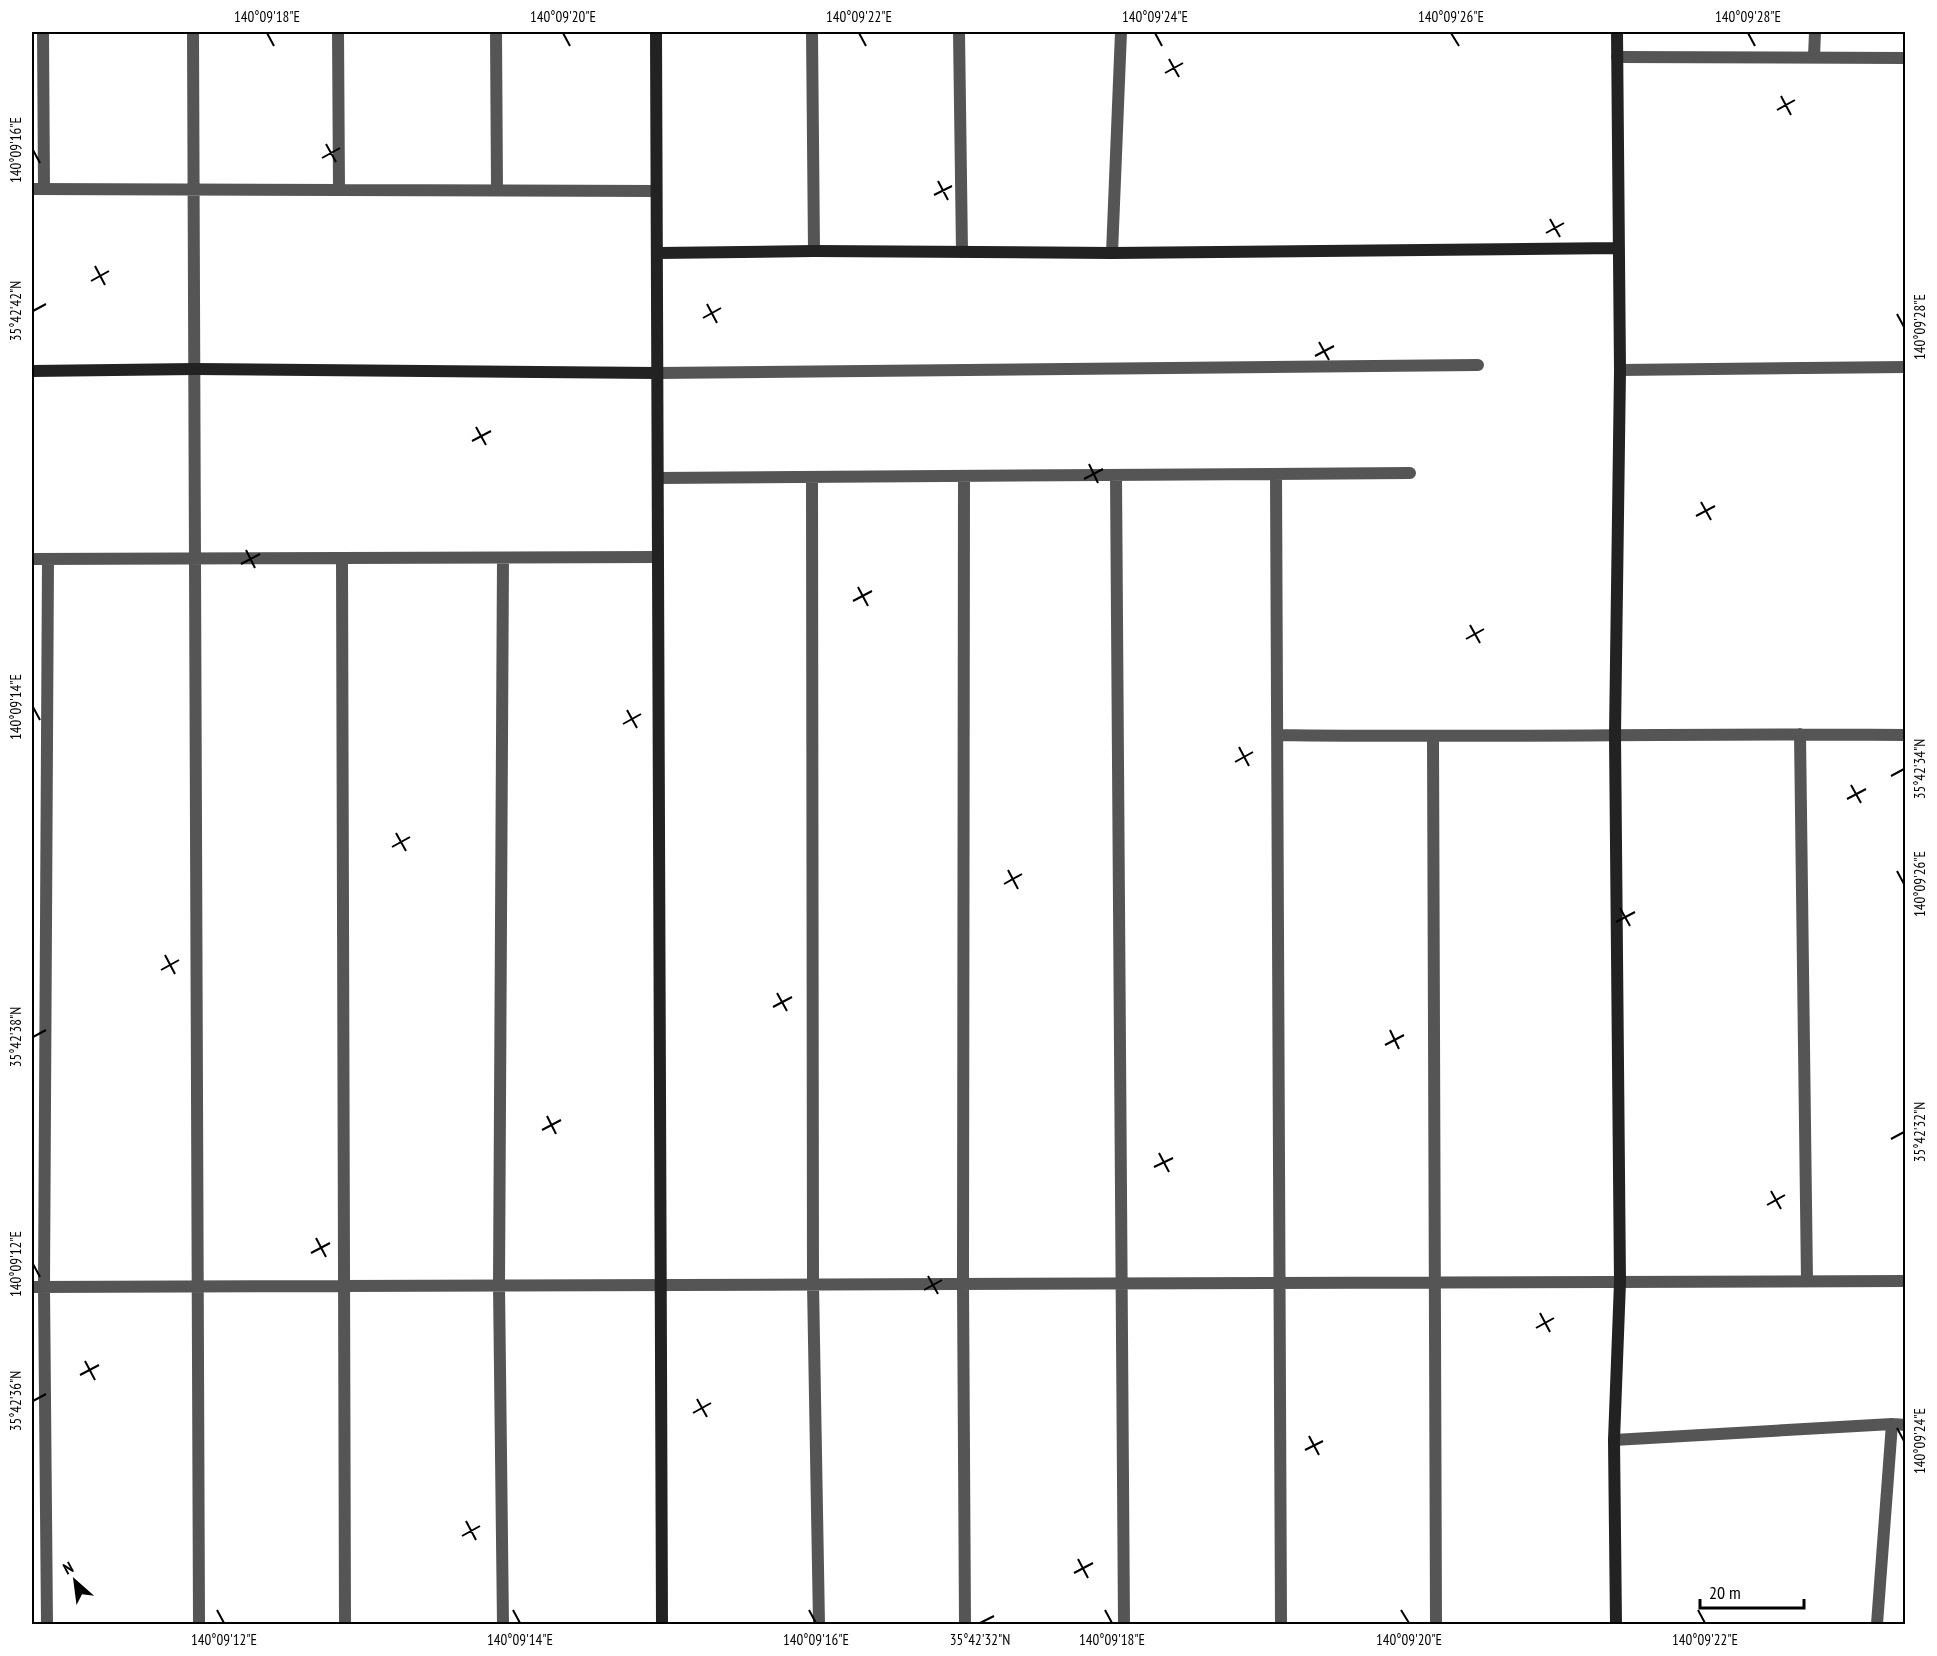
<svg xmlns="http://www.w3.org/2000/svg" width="1937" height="1656" font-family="'PT Sans Narrow',sans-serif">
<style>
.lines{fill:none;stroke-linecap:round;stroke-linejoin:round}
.street{stroke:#555;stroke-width:12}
.secondary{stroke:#222;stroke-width:12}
.ticks{fill:none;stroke:#000;stroke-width:2}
.neatline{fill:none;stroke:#000;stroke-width:2}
.ticks-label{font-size:15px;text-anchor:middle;fill:#000}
</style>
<rect width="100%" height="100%" fill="#fff"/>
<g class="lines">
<path class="street" d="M43,32L44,189
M193,32L199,1624
M338,32L339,190
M496,32L497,190
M812,32L814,251
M959,32L962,252
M1617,57L1906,58
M1814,57L1815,32
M32,189L656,191
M1112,253L1121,32
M1620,370L1906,367
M657,373L1478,365
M1276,474L1281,1624
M1116,475L1124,1624
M964,476L963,1284L965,1624
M812,477L813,1284L819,1624
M658,478L1410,473
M342,558L345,1624
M32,559L657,557
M1800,734L1807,1281
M1277,735C1487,738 1696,733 1906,735
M1433,737L1436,1624
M32,1287L1906,1281
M1614,1440L1892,1424L1906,1425
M47,1624L44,1287L48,559
M503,1624L499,1285L503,558
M1877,1624L1892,1424"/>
<path class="secondary" d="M656,32L662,1624
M658,253L814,251L1112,253L1619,248
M32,371L195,369L657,373
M1616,1624L1614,1440L1620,1282L1615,735L1620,370L1617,32"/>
</g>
<path class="ticks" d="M267,33L274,46M563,33L570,46M859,33L866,46M1155,33L1162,46M1451,33L1459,46M1748,33L1755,46M1169,59L1179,77M1165,73L1183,63M1781,96L1791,115M1777,110L1795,100M326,144L336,162M33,150L40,163M322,158L340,148M938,181L948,200M934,195L952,186M1550,219L1560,237M1546,233L1564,223M95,266L105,285M91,281L109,271M707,304L717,323M33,311L46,304M1897,314L1904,327M703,318L721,308M1319,342L1329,360M1315,356L1334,346M476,427L486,445M472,441L491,431M1089,464L1098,483M1084,479L1103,469M1701,502L1711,520M1696,516L1715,506M246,550L255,568M241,564L260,554M858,587L868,606M853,601L872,591M1470,625L1480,643M1466,639L1484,629M33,707L40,720M627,710L637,728M623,724L641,714M1239,747L1249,766M1235,762L1253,752M1891,776L1904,769M1851,785L1861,803M1847,799L1866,789M396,833L406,851M392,847L410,837M1008,870L1018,889M1897,871L1904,884M1004,884L1022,874M1620,908L1630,926M1616,922L1635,912M165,955L175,974M161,970L179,960M777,993L787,1011M773,1007L792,997M1390,1030L1399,1049M33,1037L46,1030M1385,1045L1404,1035M547,1116L556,1134M542,1130L561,1120M1891,1139L1904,1132M1159,1153L1169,1172M1154,1167L1173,1158M1771,1191L1781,1209M1767,1205L1785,1195M316,1238L326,1257M311,1253L330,1243M33,1264L40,1277M928,1276L938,1294M924,1290L942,1280M1540,1313L1550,1332M1536,1328L1554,1318M85,1361L95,1380M80,1375L99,1365M697,1399L707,1417M33,1401L46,1394M693,1413L711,1403M1897,1428L1904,1441M1309,1436L1319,1455M1305,1450L1323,1441M466,1521L476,1540M462,1536L480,1526M1078,1559L1088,1578M1074,1573L1093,1563M217,1610L224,1623M513,1610L520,1623M809,1610L816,1623M1105,1610L1112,1623M1401,1610L1409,1623M1698,1610L1705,1623M980,1623L994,1616"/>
<rect width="1937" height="1656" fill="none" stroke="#ffffff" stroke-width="66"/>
<g transform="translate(75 1581) rotate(332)" stroke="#ffffff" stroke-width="4.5" paint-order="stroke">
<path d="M0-4.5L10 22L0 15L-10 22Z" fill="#000000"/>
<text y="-9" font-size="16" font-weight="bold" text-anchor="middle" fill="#000000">N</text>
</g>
<path d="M1700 1599v9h104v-9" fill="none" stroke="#000000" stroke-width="3"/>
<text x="1709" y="1599" font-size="18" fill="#000000" stroke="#ffffff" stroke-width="4.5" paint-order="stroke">20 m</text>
<rect x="33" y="33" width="1871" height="1590" class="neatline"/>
<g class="ticks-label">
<text x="267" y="22">140°09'18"E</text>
<text x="563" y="22">140°09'20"E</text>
<text x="859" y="22">140°09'22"E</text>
<text x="1155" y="22">140°09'24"E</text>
<text x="1451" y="22">140°09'26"E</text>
<text x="1748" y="22">140°09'28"E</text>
<text transform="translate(16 150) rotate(-90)" y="5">140°09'16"E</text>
<text transform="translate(16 311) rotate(-90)" y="5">35°42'42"N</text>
<text transform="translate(1920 327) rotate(-90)" y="5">140°09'28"E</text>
<text transform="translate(16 707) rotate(-90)" y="5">140°09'14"E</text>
<text transform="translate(1920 769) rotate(-90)" y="5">35°42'34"N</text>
<text transform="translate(1920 884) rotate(-90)" y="5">140°09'26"E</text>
<text transform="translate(16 1037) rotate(-90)" y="5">35°42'38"N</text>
<text transform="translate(1920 1132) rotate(-90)" y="5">35°42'32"N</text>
<text transform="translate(16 1264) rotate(-90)" y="5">140°09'12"E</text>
<text transform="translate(16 1401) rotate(-90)" y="5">35°42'36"N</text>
<text transform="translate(1920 1441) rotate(-90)" y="5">140°09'24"E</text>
<text x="224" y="1645">140°09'12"E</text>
<text x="520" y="1645">140°09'14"E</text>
<text x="816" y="1645">140°09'16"E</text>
<text x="980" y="1645">35°42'32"N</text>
<text x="1112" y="1645">140°09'18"E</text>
<text x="1409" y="1645">140°09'20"E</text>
<text x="1705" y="1645">140°09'22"E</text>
</g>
</svg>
